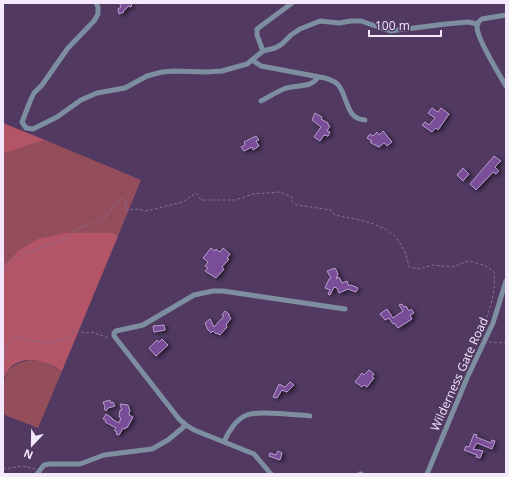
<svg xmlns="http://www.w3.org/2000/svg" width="509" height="477" font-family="'Open Sans',sans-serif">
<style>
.green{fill:#944d5a}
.forest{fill:#b45567}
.building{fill:#7a4e99;stroke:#b69bcc;filter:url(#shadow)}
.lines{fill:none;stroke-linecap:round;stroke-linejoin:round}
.path{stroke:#836f92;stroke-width:1;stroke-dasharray:3 2;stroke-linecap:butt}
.minor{stroke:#7d8ea0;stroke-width:5}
.labels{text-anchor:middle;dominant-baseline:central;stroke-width:4;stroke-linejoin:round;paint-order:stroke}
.street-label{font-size:12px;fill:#f3e8fc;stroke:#513962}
</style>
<defs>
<filter id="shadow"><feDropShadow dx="2.5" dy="1.5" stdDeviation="2" flood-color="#0009"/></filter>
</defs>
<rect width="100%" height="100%" fill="#513962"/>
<path class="green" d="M45,140L141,180L118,236L113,233H66L55,236L18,251L3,266V154L26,146Z
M31,360L41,361L62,371L38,428L5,415L3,411C3,385 0,364 31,360Z"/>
<path class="forest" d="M3,123L45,140L26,146L3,154Z
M66,233H113L118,236L62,371C48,362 27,354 12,366C8,369 6,376 3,379V266L18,251L38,239Z"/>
<path class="building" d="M121,3H132L131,7L128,6L126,9L123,11L124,12L119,14L118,9L121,7L120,4Z
M432,108L438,112L441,108L449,114L438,130L436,128L432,132L422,125L425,122L429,125L435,118L428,113Z
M315,113L322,117L321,119L328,123V125L330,126L327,131L330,132L328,136L324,135L320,141L314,137L321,127L312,120Z
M383,131L392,142L387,146L384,143L379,147L371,143L370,142L372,141L367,138L370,134L373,136L377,132L379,135Z
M256,136L259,140L256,141L259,146L253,150L252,147L244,151L241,147L245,145L244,142Z
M494,156L501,161L495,167L499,171L496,174L493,172L476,190L470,184Z
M463,168L469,174L463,181L457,175Z
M211,248L215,251L216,249L220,252L223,248L230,254L227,258L229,259L222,267L224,269L216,278L205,271L208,268L205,266L208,262L203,258Z
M335,268L338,274L336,279L339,277L342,283L347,281L349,286L351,285L358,288L356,292L348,289L339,293L337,288L334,287L330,295L328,294L330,290L325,288L329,279L331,278L327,271Z
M402,304L404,307L406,306L409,311L411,309L414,313L410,315L412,319L398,328L394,323L393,324L389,318L385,320L380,314L387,309L393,318L403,311L399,305Z
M225,311L229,314V316L231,318L226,325L227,327L220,335L217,333L216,334L213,331L211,333L209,330H208L205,323L210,319L214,327L224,316L222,315Z
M164,325L165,330L154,332L153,326Z
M162,339L168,345L156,356L149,348L157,340L159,342Z
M369,370L374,374L372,377L374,378L367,387L364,385L362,387L355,382L362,373L364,375Z
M290,382L294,385L287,392L282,390L277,398L273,397L279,384L285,387Z
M110,400L111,403L113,402L115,406L108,408L106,411L104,409L105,407L103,402Z
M120,404L128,405L130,411L129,413V415L133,417L127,428L126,427L125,429L123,428L119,435L116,434L117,432L114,430L116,428L105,422L106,420L103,419L106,414L112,418V419L119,423L121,418L119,417L120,410H122Z
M474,434L477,435L476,437L491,443L492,440L495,441L492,449L477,443L473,449L483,451L480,458L476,457L477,455L464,450L466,446L469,447Z
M278,451L282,453L280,460L269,456L270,453L276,455Z"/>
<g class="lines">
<path class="path" d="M3,270L10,263L23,254L67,238L75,230L103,220L116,203L122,199L126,201V210L137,209L146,211L183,202L196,193L201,200H235L253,194L280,192L292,197V202L297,205L331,210L335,215C372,223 401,224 409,267L419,269L433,265L453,267L468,261L484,265L494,272C496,295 489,314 479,334L481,337
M489,342L506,343
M3,361L5,356V349L16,337C38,343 50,344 71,338L75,330L85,333L91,332L109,338
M3,469L23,466L35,469"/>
<path class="minor" d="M96,3L98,7V14L94,21L68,48L42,85L34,93L31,99L22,122L26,128L33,129L57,117L81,100L97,93L125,88L147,76L162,72L175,71L206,72L222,71L247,64L263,51L275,48L282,44L291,35L300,29L320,21L339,23L351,21H361L390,31L446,24L468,22L478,24
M506,15L482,19C479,21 477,23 477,27C477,39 499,74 506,86
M263,51L257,35V29L292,3
M252,60L261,66L325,78C330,80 336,81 339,86C348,98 346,119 365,120
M261,101C269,97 276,92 284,89C295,84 311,89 318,77
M224,442C228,432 236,419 247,415C258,410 296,415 310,416
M37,474L44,465L50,464H80L104,455L152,449L168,440L186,425
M271,474L254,454L194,430L186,425L179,419L118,341L114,336V333L116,331L143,325L194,295L213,291H223L345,309
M360,474H361
M427,474L467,378L493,323L506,281"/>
</g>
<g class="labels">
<g class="street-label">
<text transform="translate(459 374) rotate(-66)">Wilderness Gate Road</text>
</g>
</g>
<rect width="509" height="477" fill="none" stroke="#f3e8fc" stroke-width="8"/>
<g transform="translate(32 445) rotate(202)" stroke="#513962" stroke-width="3" paint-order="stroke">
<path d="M0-3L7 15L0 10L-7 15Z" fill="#f3e8fc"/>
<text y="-6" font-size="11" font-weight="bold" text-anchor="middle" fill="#f3e8fc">N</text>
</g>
<path d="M369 30v6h72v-6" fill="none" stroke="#f3e8fc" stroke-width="2"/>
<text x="375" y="30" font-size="12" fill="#f3e8fc" stroke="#513962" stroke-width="3" paint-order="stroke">100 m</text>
</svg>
